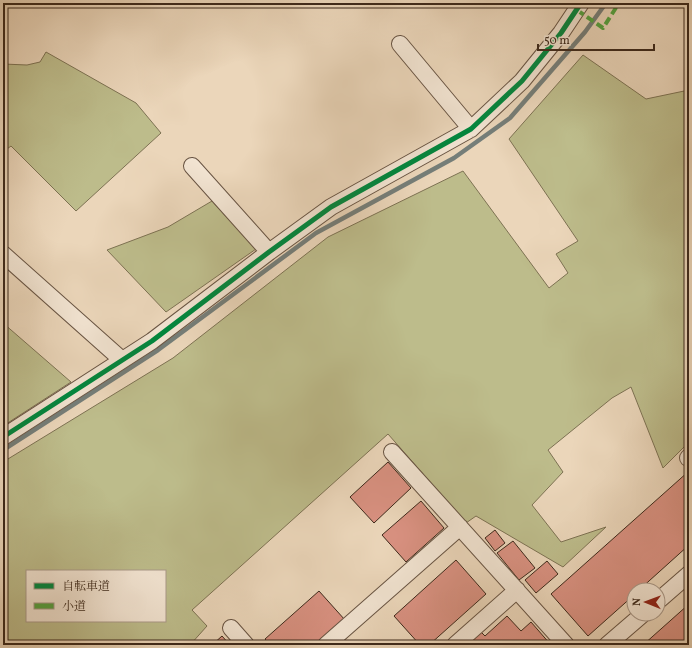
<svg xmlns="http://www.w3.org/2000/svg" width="692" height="648" font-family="Vollkorn,'Noto Serif JP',serif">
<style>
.green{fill:#bdbc8b;stroke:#7d7253;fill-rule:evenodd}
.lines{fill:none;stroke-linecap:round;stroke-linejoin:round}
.stream{stroke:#757e79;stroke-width:4.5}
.building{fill:#d99181;stroke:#3d291b}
.minor-casing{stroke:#685443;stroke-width:18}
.minor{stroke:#f2e4d2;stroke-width:16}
.quiet{stroke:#54a340;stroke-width:4;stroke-dasharray:8 4;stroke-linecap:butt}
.cycleway-casing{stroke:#f2e4d2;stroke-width:8}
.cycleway{stroke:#00873e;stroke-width:5}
</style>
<rect width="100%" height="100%" fill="#ebd6ba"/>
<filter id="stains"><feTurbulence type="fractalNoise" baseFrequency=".005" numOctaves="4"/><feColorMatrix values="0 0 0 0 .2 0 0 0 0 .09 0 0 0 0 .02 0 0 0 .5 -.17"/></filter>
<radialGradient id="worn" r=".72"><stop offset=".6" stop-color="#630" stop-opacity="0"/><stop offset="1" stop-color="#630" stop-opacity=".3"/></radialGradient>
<path class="green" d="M46,52L136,103L161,133L76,211L11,146L3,152V64L27,65L40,62Z
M583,55L646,99L689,90V442L663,468L631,387L612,398L548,450L563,472L532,505L561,542L606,527L563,567L476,516L466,523L388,434L192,610L207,626L190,645H3V462L173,358L328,237L463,171L549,288L568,273L556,254L578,241L509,139ZM27,571H165V621H27Z
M212,201L256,249L166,312L107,250L168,227Z
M3,323L71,382L3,426Z"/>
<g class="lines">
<path class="stream" d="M3,450L158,350L316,233L454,158L510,118L585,32L606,3"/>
</g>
<path class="building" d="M388,462L411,488L374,523L350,497Z
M689,471V545L639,590H634V595L588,636L551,594Z
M421,501L444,528L406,562L382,535Z
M495,530L505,543L495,551L485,538Z
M513,541L535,568L519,580L497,553Z
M456,560L486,594L429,645H420L394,616Z
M547,561L558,574L536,593L525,580Z
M319,591L345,620L317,645H270L265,639Z
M689,604V645H643Z
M507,616L521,631L531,622L551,645H467L481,632L485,636Z
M222,636L230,645H212Z"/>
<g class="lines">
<defs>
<path id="minor" d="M400,44L471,129
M192,166L269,252
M3,254L122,360
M3,437L152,341L269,252L331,207L471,129L522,81L561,33L581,3
M392,452L566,645
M688,458L689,457
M658,601L689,574
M231,628L246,645
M326,645L460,527
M455,645L517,590
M607,645L643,614"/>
</defs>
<use href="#minor" class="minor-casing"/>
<use href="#minor" class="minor"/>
<path class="quiet" d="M577,10L603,28L619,3"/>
<defs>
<path id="cycleway" d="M3,437L152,341L269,252L331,207L471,129L522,81L561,33L581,3"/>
</defs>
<use href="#cycleway" class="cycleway-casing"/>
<use href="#cycleway" class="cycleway"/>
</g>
<rect width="692" height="648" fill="none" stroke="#ebd6ba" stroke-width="16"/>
<rect x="4" y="4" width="684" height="640" fill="none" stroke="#3d291b" stroke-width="2"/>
<rect x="8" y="8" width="676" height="632" fill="none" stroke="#3d291b"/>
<rect x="26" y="570" width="140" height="52" fill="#f2e4d2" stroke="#aa9989"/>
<rect x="34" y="583" width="20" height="6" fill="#00873e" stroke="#aa9989"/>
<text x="62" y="590" font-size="12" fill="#3d291b">自転車道</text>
<rect x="34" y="603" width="20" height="6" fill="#54a340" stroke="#aa9989"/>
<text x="62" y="610" font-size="12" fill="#3d291b">小道</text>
<g transform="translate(646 602) rotate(271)"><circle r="19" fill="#f2e4d2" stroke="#aa9989"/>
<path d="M0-3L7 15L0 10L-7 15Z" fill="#8f2418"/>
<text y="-6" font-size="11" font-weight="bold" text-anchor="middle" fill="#3d291b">N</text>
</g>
<path d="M538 44v6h116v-6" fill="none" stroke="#3d291b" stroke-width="2"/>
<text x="544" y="44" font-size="12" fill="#3d291b" stroke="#f2e4d2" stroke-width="3" paint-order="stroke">50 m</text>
<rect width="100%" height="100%" filter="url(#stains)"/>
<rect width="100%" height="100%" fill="url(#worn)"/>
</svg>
